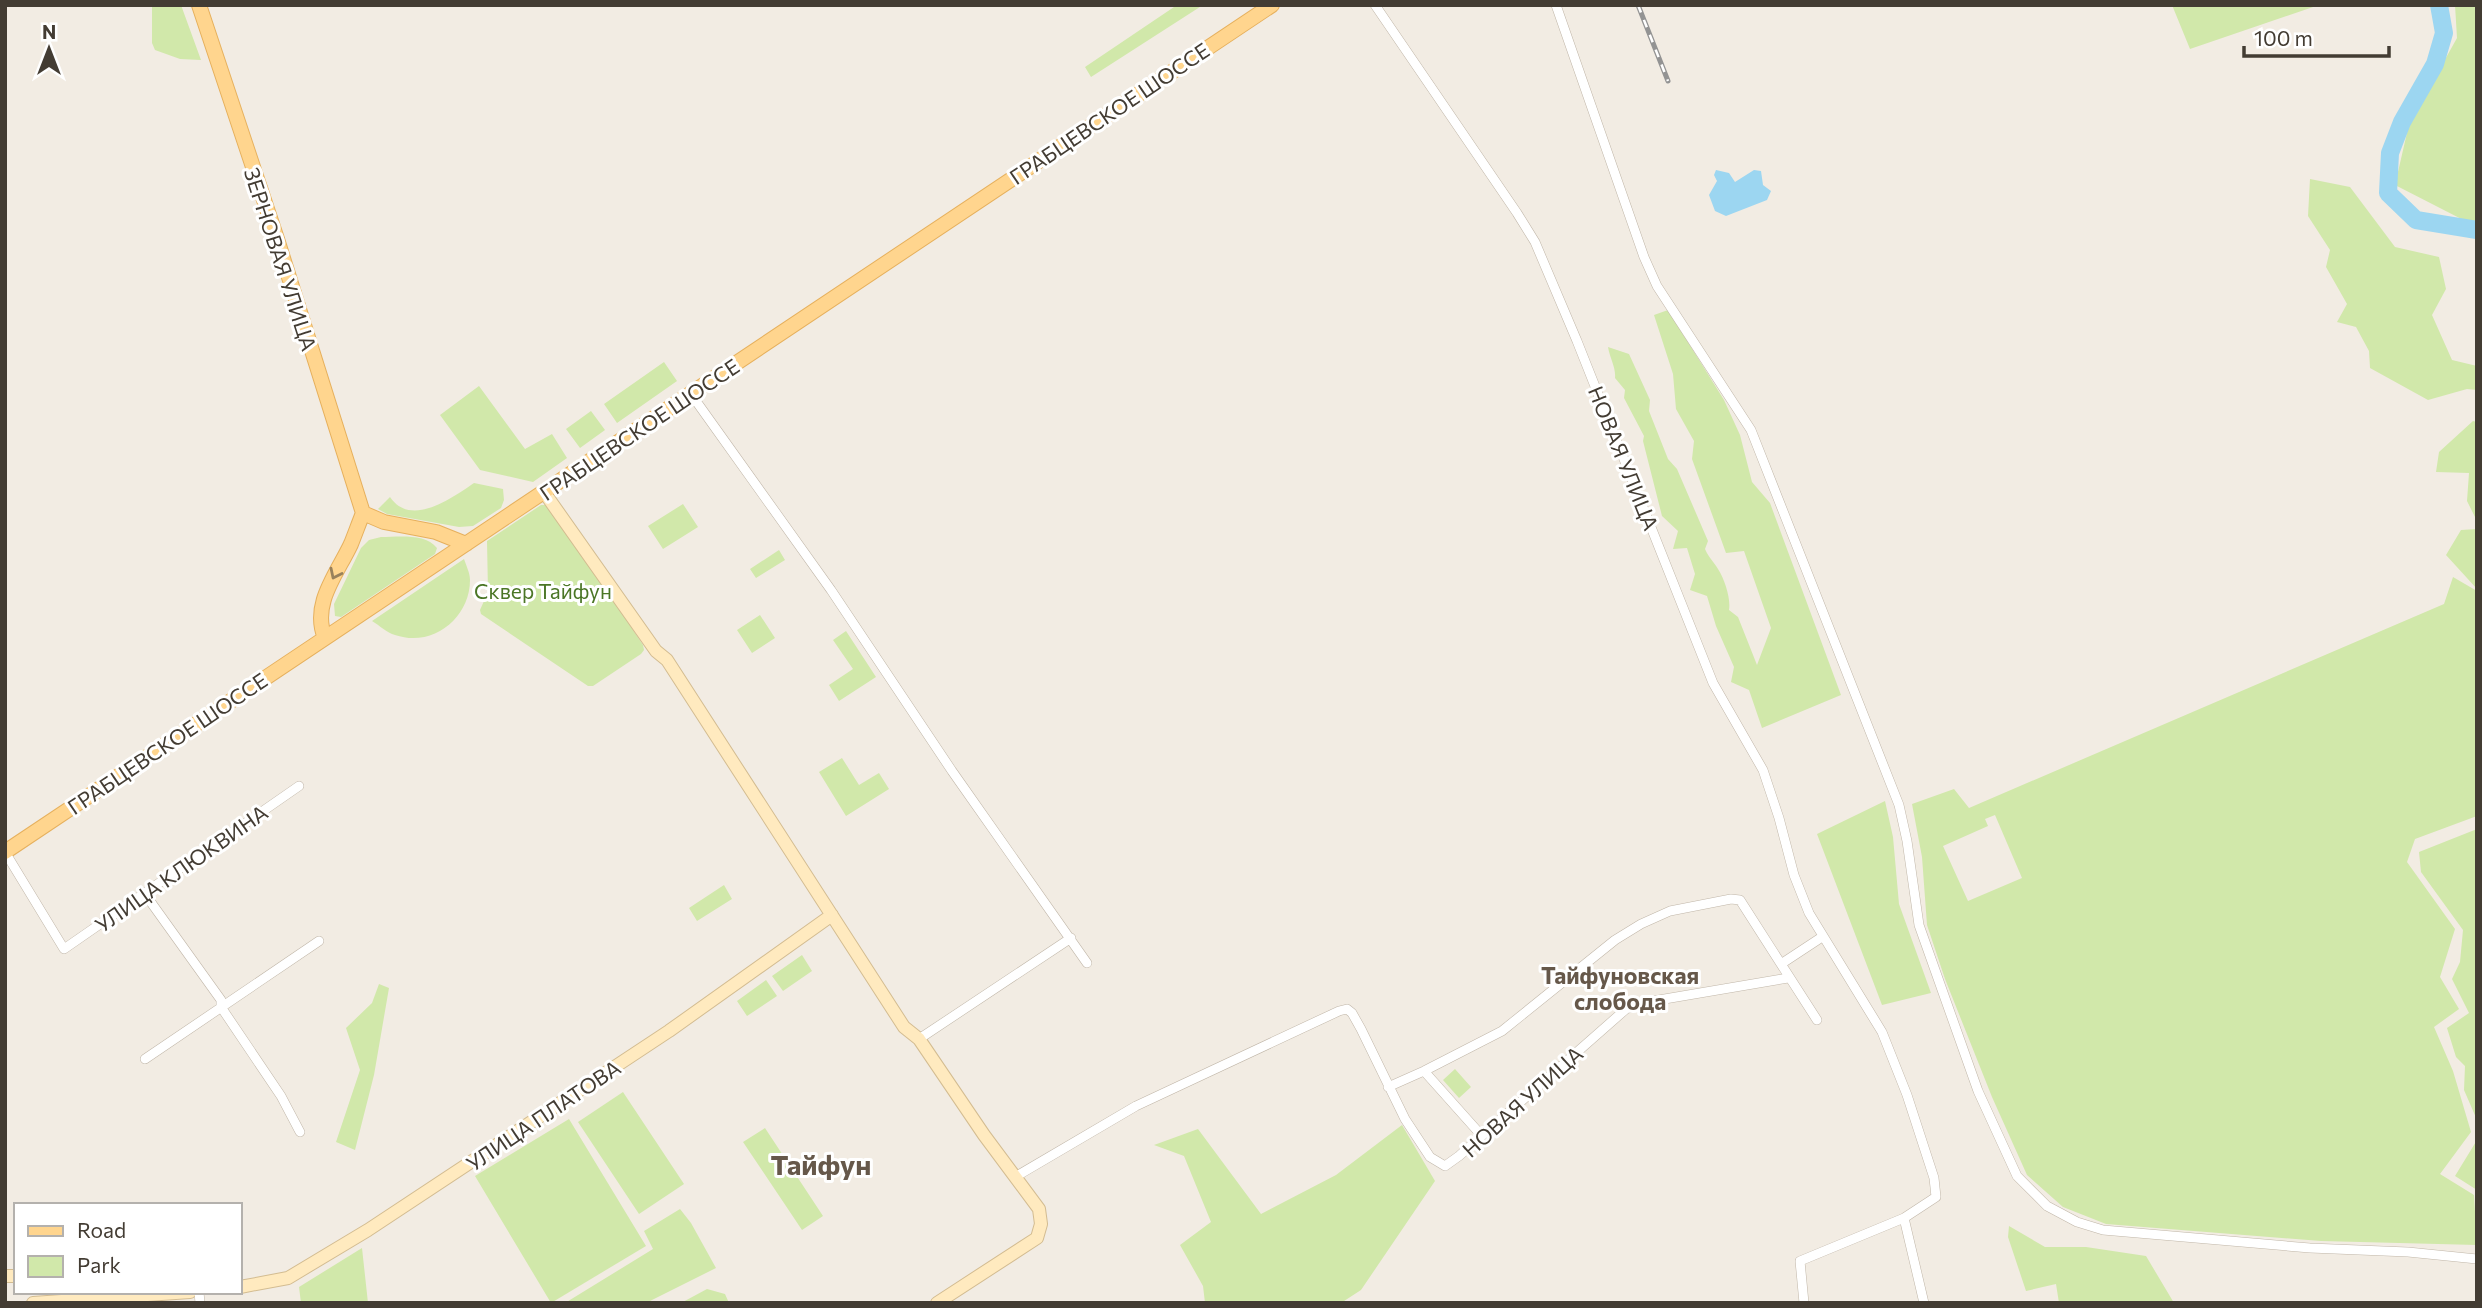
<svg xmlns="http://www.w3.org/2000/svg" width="2482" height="1308" font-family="Commissioner,sans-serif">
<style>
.green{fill:#d1e8aa;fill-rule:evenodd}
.water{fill:#9cd6f1}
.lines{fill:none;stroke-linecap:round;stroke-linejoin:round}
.river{stroke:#9cd6f1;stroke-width:18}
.street-casing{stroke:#c0b6a8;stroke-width:10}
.secondary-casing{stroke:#d3bc91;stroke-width:14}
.primary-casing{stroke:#e6b05d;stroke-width:16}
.street{stroke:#fff;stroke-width:9}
.secondary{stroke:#ffeabf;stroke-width:12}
.primary{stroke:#ffd58e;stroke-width:14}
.rail-casing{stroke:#939393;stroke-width:5}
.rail{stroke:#fff;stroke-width:2.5;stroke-dasharray:8;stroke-linecap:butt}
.oneway{stroke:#98815c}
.labels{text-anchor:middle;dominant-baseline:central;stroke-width:6;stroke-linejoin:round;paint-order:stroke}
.street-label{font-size:21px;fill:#433c33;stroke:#fff}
.park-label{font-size:21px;fill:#4b7626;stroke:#fff}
.neighbourhood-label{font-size:23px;font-weight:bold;fill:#66584a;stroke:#fff}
.district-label{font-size:28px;font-weight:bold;fill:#66584a;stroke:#fff}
</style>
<rect width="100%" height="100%" fill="#f2ece3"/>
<path class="green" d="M152,5H181L201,60L180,59L155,50L152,43Z
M1177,5H1203L1091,77L1085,67Z
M2172,5H2319L2190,49Z
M2455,5H2477V227L2395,185L2409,124L2457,38Z
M2310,179L2350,187L2395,247L2439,257L2446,289L2432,315L2452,360L2477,366V390L2467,389L2428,400L2370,368L2369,351L2356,327L2337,322L2347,304L2326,267L2330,250L2308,216Z
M1668,310L1724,400L1740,435L1752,482L1770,503L1841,695L1762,728L1749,690L1731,682L1734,667L1716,626L1707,596L1690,590L1695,574L1687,548L1673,549L1678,531L1662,516L1643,441L1644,436L1624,398L1625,390L1615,378C1616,367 1610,359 1608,347L1629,354L1650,400L1649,411L1668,459L1677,469L1708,541L1705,549C1709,558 1714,562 1718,569C1725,580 1731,599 1729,610L1738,617L1757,665L1771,628L1744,551L1726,553L1692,459L1694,441L1676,409L1673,374L1654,315Z
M664,362L677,381L617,423L604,404Z
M479,386L525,449L552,434L567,458L533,482L480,470L440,415Z
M591,411L605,430L580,448L566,429Z
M2473,421L2477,422V521L2467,501L2469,473L2436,472L2439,452Z
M474,483L503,489L504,500L501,508L473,526L459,527L387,514L378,509L390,497C411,528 452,498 474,483Z
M683,504L698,527L663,549L648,526Z
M541,505H547L555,511L643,645L644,650L641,654L593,686H588L481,614L480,610L488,592L487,541Z
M2477,529V589L2446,555L2461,530Z
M381,537C399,537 425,533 437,548L435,554L341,617L335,616L334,604L361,548L369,540Z
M779,550L785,560L756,578L750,569Z
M464,559C466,565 470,573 470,580C470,618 433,648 395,635C387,633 379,625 372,621Z
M2453,577L2477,591V816L2415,839L2407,862L2455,929L2440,977L2459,1009L2434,1027L2453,1071L2471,1132L2440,1174L2474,1195L2477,1245L2321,1241L2106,1224L2063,1207L2027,1175L1992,1097L1945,979L1927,925L1922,857L1912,804L1954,789L1969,808L2444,604ZM1995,815L2022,878L1968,901L1943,846L1988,826L1985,819Z
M760,615L775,638L752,653L737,630Z
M846,631L876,677L839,701L829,685L853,669L833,640Z
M842,758L859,785L879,773L889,789L846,816L819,772Z
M1885,801L1893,837L1899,904L1931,993L1882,1005L1817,834Z
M2477,829V1120L2464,1090L2465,1066L2456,1057L2447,1028L2469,1013L2452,979L2460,962L2463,930L2421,872L2419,852Z
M724,885L732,899L697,921L689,908Z
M802,955L812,971L783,991L772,976Z
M766,980L777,996L747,1016L737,1001Z
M379,984L389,988L374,1075L355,1150L336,1142L360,1070L346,1028L372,1003Z
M1455,1069L1471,1087L1459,1098L1443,1080Z
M623,1092L684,1184L639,1214L578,1122Z
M569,1119L646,1246L551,1303L475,1176Z
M1402,1125L1435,1181L1361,1290L1341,1303H1205L1203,1286L1180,1245L1211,1222L1184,1156L1154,1145L1198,1129L1261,1214L1336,1175Z
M765,1128L823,1216L802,1230L743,1142Z
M2477,1140V1190L2455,1176Z
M680,1209L691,1223L716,1268L646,1303H565L653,1249L644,1231Z
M2009,1226L2045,1247H2086L2146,1256L2174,1303H2059L2056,1284L2026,1291L2008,1237Z
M362,1248L368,1303H301L299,1287Z
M707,1289L725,1294L729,1303H681Z"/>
<path class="water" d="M1716,170L1729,173L1735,182L1754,170L1761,171L1763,185L1771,191L1767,200L1726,216L1715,211L1709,195L1717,181L1714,175Z"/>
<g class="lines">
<path class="river" d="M2439,5L2444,33L2435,64L2402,122L2390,153L2388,193L2416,220L2477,230"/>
<defs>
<path id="street" d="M1375,5L1517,213L1535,242L1577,341L1713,683L1763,770L1779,818L1794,875L1809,913L1882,1032L1907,1095L1934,1178L1936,1197L1904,1218L1800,1261L1804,1303
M1556,5L1644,257L1657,286L1751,430L1899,805L1907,841L1919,925L1978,1091L2017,1176L2047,1206L2077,1222L2103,1230L2310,1248L2408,1252L2477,1259
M691,394L831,590L952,771L1087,963
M5,852L64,949L299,786
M145,894L221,1000V1007L281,1096L300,1132
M1817,1020L1781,964L1822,937
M919,1039L1071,938
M145,1059L319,941
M1424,1071L1482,1136
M1388,1087L1424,1071L1502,1031L1615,940L1641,924L1670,911L1731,899L1740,900L1781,964
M1015,1177L1136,1106L1339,1011L1347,1009L1352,1013L1361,1029L1405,1119L1430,1157L1445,1166L1459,1156L1626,1009L1647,1002L1788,978
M1904,1218L1924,1303
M199,1292L200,1303"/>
<path id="secondary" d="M544,492L656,651L667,660L904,1027L919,1039L984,1135L1039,1209L1041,1224L1037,1238L937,1303
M5,1276H16
M240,1287L288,1278L368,1230L669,1031L832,915
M33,1303L190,1292"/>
<path id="primary" d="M199,5L277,239L363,513
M363,513L384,522L436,532L466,544
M325,638C311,604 337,574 351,544C355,534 359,523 363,513
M5,852L1272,5"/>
</defs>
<use href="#street" class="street-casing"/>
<use href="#secondary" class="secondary-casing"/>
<use href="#primary" class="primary-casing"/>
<use href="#street" class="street"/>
<use href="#secondary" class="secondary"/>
<use href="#primary" class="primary"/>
<defs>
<path id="rail" d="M1638,5L1668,81"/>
</defs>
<use href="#rail" class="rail-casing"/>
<use href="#rail" class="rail"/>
</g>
<defs><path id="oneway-chevron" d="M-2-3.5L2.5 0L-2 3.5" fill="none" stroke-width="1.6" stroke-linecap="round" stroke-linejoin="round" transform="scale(1.75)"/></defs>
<use class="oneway" href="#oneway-chevron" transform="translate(335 574) rotate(116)"/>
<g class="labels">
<g class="street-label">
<text transform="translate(1109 113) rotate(-34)">ГРАБЦЕВСКОЕ ШОССЕ</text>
<text transform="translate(281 259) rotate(72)">ЗЕРНОВАЯ УЛИЦА</text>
<text transform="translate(639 429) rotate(-34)">ГРАБЦЕВСКОЕ ШОССЕ</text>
<text transform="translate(1624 458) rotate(68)">НОВАЯ УЛИЦА</text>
<text transform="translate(167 743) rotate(-34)">ГРАБЦЕВСКОЕ ШОССЕ</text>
<text transform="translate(181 868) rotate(-35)">УЛИЦА КЛЮКВИНА</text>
<text transform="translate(1522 1101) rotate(-42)">НОВАЯ УЛИЦА</text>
<text transform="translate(543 1115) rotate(-34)">УЛИЦА ПЛАТОВА</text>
</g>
<g class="park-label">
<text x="543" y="590">Сквер Тайфун</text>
</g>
<g class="neighbourhood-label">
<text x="1620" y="975">Тайфуновская<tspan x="1620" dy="26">слобода</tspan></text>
</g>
<g class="district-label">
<text x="821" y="1164">Тайфун</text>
</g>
</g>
<rect width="2482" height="1308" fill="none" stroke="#433c33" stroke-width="14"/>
<rect x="14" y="1203" width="228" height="91" fill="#ffffff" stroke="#b4b1ad" stroke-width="2"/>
<rect x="28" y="1226" width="35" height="10" fill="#ffd58e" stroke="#b4b1ad" stroke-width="2"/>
<text x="77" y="1238" font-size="21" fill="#433c33">Road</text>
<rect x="28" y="1256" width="35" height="21" fill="#d1e8aa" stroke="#b4b1ad" stroke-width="2"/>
<text x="77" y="1273" font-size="21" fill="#433c33">Park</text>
<g transform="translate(49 49)" stroke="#ffffff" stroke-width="5" paint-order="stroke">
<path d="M0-5L12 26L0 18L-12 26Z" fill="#433c33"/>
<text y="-10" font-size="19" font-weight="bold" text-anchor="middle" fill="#433c33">N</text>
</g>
<path d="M2244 46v10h145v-10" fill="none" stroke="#433c33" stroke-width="3.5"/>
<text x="2254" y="46" font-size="21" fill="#433c33" stroke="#ffffff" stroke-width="5" paint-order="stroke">100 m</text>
</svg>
